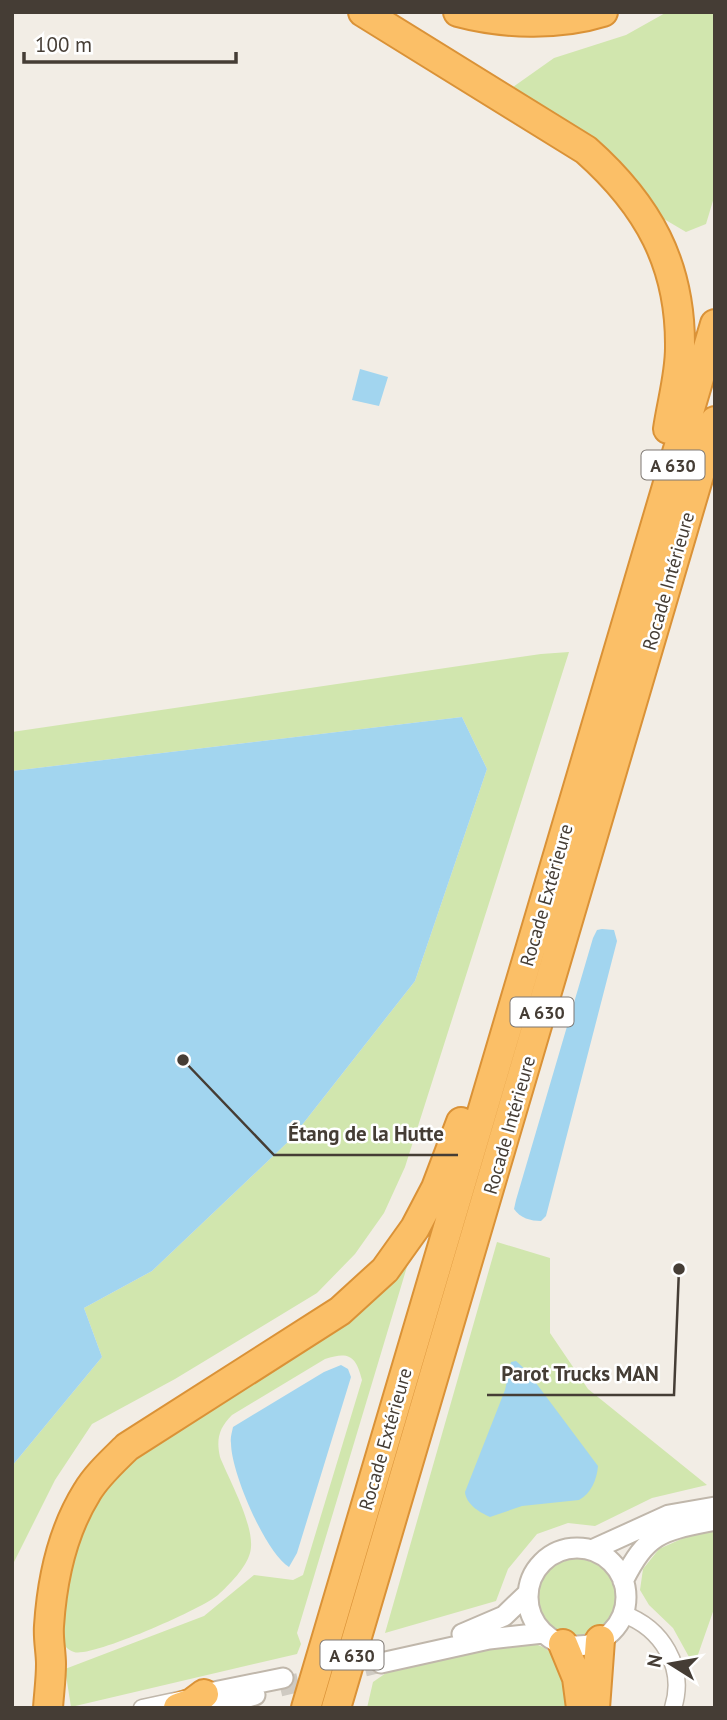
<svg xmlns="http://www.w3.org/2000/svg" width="727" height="1720" font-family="'PT Sans',sans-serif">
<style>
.green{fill:#d1e6ae}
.water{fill:#a2d5ef}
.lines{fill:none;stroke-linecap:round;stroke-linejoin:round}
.tertiary-tunnel{stroke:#cfcac2;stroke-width:19;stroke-dasharray:19 10;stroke-linecap:butt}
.minor-casing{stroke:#c0b7ab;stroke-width:19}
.tertiary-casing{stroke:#c0b7ab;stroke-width:23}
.motorway-casing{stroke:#da9237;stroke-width:32}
.minor{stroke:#fff;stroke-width:16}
.tertiary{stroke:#fff;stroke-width:19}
.motorway{stroke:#fbbf67;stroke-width:28}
.labels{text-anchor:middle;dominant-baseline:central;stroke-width:5;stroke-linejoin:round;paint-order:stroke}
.shield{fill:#fff;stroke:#7d7772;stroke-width:2}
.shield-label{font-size:18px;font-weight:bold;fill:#453d35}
.street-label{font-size:19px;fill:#453d35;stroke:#fff}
.leader{fill:none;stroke:#453d35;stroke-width:2.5}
.callout-dot{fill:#453d35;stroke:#fff;stroke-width:2.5}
.callout-label{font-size:21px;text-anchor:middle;font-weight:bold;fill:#453d35;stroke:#fff;stroke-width:5;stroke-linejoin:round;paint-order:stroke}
</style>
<rect width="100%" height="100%" fill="#f2ede5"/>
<path class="green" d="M667,12H715V194L706,224L686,232L664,219L593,141L513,87L554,58L626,35Z
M569,652L405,1167L384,1213L355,1254L317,1293L175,1379L92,1424L55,1480L12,1566V1466L102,1357L84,1308L152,1271L291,1139L415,981L487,769L462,717L12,771V732L541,654Z
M497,1242L550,1258V1333L588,1389L707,1485L652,1498L595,1526L568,1523L537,1534L508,1569L496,1601L385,1633Z
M412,1250L297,1633L301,1644L297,1654L71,1707L65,1669L204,1616L254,1575L293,1580L303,1575L362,1380C356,1356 349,1351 325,1359L232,1415C219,1428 216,1439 220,1457C229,1480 257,1529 250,1553C246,1568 229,1585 218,1595C202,1609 91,1658 74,1652C67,1650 63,1644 60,1637L70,1547L109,1473Z
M715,1530V1606L694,1666L673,1628L649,1605L640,1590L643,1569L659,1549L688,1536Z
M538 1598a39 39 0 1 1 78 0a39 39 0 1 1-78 0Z
M510,1641C518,1642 530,1642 538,1645C564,1655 568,1684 571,1708H367L373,1682L389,1671Z"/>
<path class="water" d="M360,369L388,377L379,406L352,400Z
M462,717L487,769L415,981L291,1139L152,1271L84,1308L102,1357L12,1466V771Z
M602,929L614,930L617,941L546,1216L541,1221C531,1221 520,1218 514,1209L516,1200L593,938L597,930Z
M516,1361L527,1371L598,1466C597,1479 591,1494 579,1500L522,1506L490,1517C479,1512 466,1504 465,1492L505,1390L511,1362Z
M341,1365L348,1369L351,1377L297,1553L289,1567C265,1552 231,1472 231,1443C230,1438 232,1432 233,1427L324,1372Z"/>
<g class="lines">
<path class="tertiary-tunnel" d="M280,1687L381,1663"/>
<defs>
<path id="minor" d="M623,1614C662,1628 686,1667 673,1708
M142,1708L184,1699"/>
<path id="tertiary" d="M528 1597a49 49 0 1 1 98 0a49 49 0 1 1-98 0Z
M592,1550L669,1515L715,1507
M623,1581C647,1533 661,1531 711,1521
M462,1634L504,1616L528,1593
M381,1663L489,1639L543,1633
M204,1694L283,1678
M212,1708L255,1695"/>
<path id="motorway" d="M363,12L586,150C648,205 681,264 680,348C680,375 672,402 668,429
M458,12C503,24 558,26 603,12
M563,1644L577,1678L581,1708
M48,1708C49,1693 51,1679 51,1664C51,1652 48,1639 49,1626C52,1580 62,1532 87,1492C97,1475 113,1461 127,1447L340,1311L385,1270L415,1228L436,1188L461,1122
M178,1708L192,1703L204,1694
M306,1708L715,324
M336,1708L715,421
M595,1708L600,1640"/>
</defs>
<use href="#minor" class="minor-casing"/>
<use href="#tertiary" class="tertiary-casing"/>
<use href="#motorway" class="motorway-casing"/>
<use href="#minor" class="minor"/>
<use href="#tertiary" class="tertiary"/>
<use href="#motorway" class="motorway"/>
</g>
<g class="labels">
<g class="shield">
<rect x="641.5" y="450.5" width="63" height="29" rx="5"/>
<rect x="510.5" y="997.5" width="63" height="29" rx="5"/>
<rect x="320.5" y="1640.5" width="63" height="29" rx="5"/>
</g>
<g class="shield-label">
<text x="673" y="465">A 630</text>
<text x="542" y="1012">A 630</text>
<text x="352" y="1655">A 630</text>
</g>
<g class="street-label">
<text transform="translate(668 581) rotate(-74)">Rocade Intérieure</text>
<text transform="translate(546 895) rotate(-74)">Rocade Extérieure</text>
<text transform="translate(509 1125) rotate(-74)">Rocade Intérieure</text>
<text transform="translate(385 1439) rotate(-74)">Rocade Extérieure</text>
</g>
</g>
<path class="leader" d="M183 1060L274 1155H458M679 1269L674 1395H487"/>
<g class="callout-dot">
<circle cx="183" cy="1060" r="7"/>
<circle cx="679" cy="1269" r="7"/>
</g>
<g class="callout-label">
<text x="366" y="1141">Étang de la Hutte</text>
<text x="580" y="1381">Parot Trucks MAN</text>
</g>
<rect width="727" height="1720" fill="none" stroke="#453d35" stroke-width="28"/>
<g transform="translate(671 1664) rotate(281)" stroke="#ffffff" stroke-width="5" paint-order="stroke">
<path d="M0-5L12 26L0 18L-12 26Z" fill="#453d35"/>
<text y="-10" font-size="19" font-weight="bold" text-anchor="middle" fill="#453d35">N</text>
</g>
<path d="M24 52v10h212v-10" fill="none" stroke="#453d35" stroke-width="3.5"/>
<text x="35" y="52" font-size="21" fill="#453d35" stroke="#ffffff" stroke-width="5" paint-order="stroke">100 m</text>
</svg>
